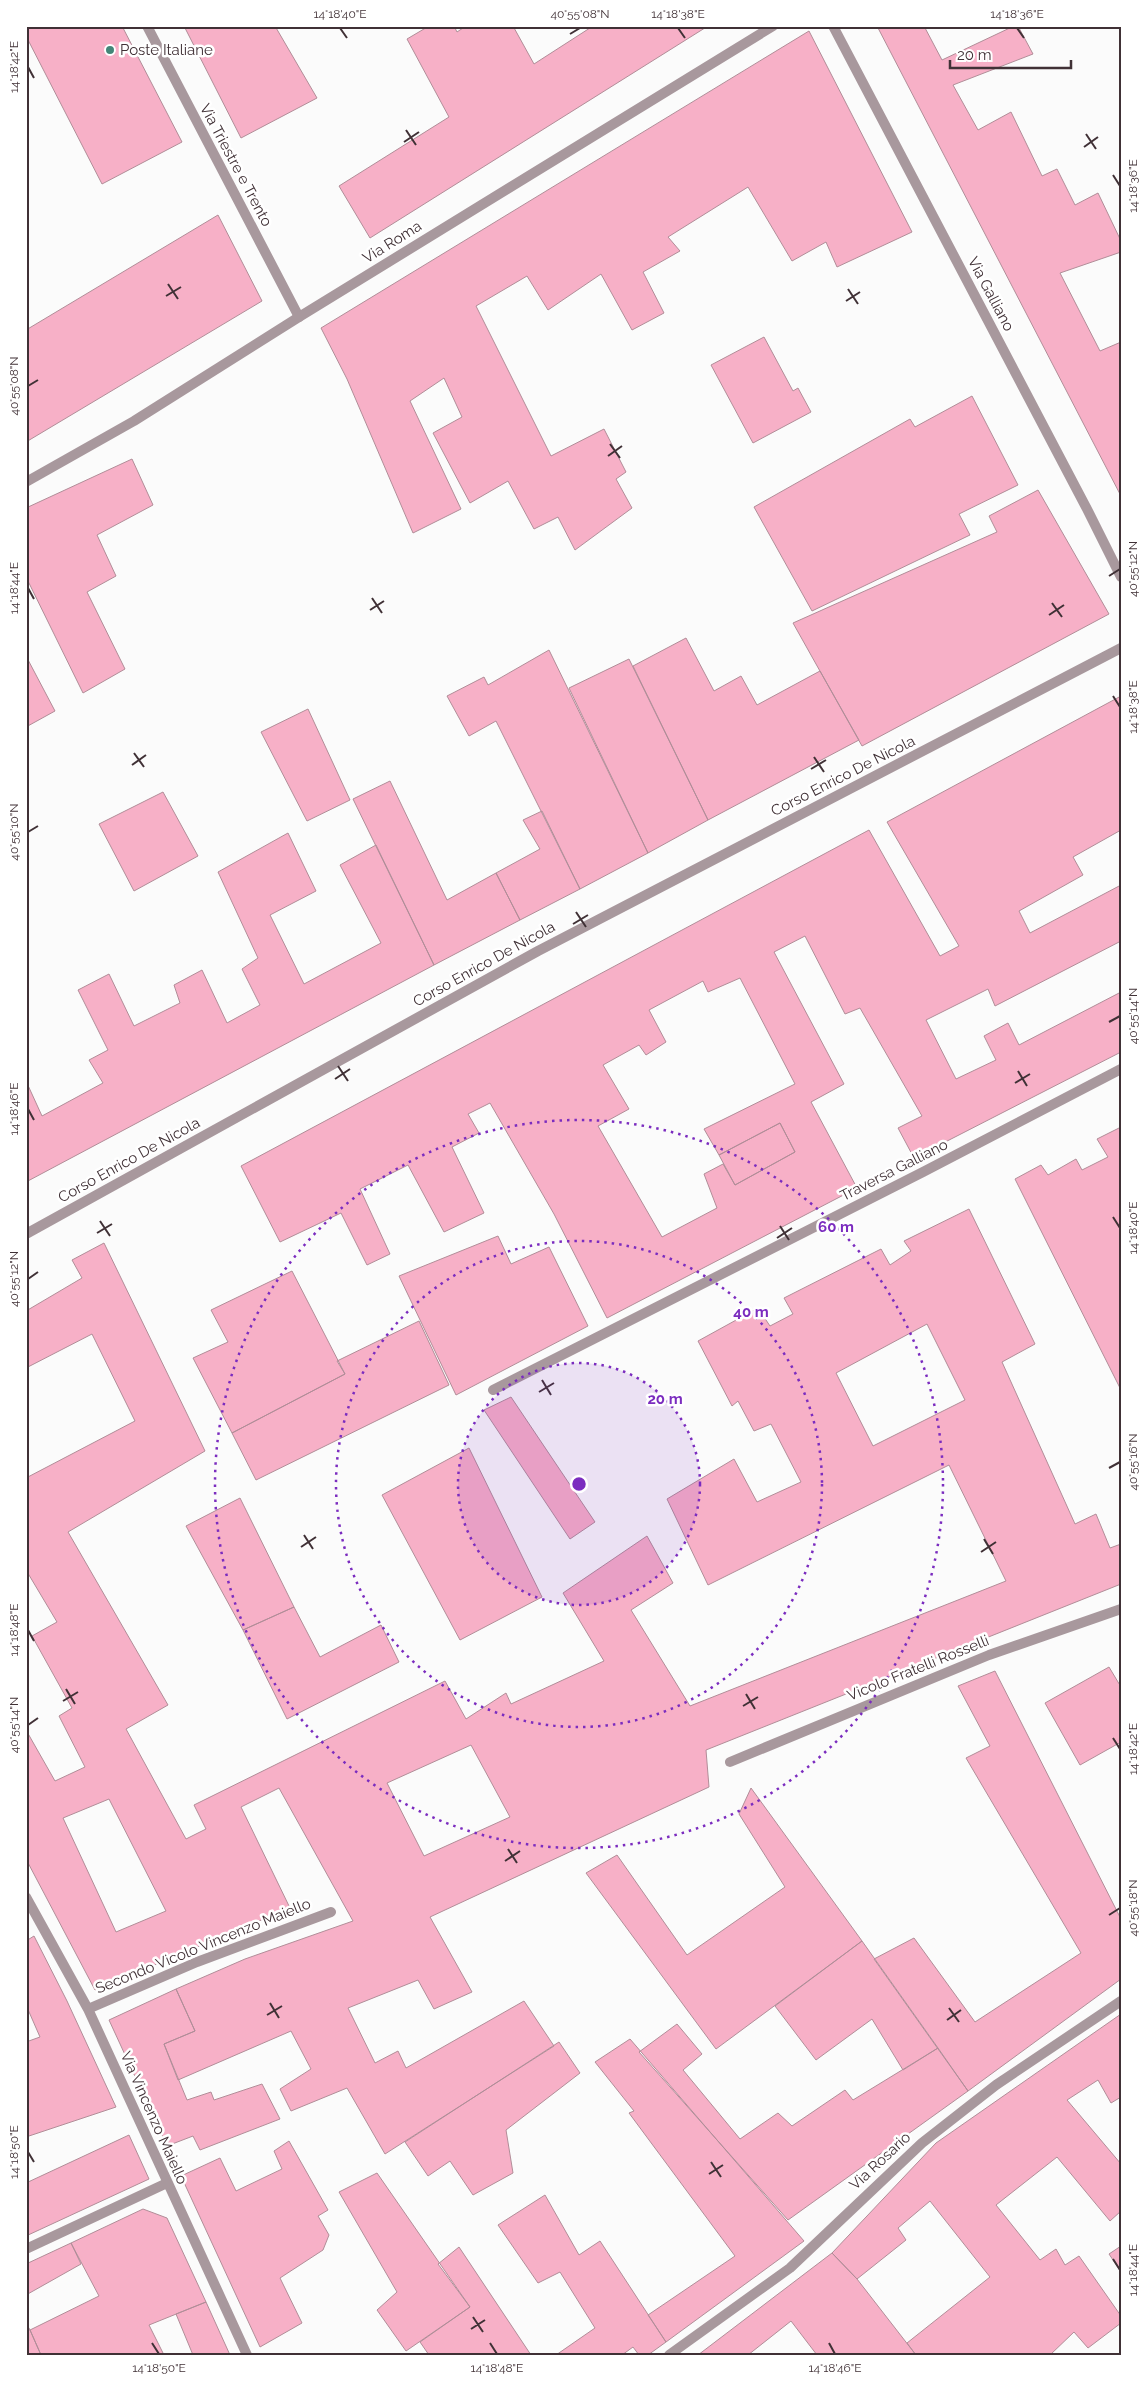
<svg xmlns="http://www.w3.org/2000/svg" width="1147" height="2381" font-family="Raleway,sans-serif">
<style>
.building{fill:#f7b0c7;stroke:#b18d98;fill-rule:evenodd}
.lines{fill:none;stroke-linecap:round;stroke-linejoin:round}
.minor{stroke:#a8989d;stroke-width:10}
.tertiary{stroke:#a8989d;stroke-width:10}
.ticks{fill:none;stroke:#403136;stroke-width:2}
.ring{fill:none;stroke:#7b2cbf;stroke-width:2.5;stroke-dasharray:2.5 5}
.poi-dot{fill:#438678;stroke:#fff;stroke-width:2}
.labels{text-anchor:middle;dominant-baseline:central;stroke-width:5;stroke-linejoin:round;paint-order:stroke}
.poi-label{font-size:15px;fill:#403136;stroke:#fff;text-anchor:start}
.street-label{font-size:15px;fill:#403136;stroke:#fff}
.centre{fill:#7b2cbf;stroke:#fff;stroke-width:2.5}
.ring-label{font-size:15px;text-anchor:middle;font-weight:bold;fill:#7b2cbf;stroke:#fff;stroke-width:5;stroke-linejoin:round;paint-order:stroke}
.neatline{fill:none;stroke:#403136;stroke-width:2}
.ticks-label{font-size:12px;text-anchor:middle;fill:#403136}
</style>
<rect width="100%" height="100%" fill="#fbfbfb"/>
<path class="building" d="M26,26H122L182,142L102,184L26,36Z
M184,26H275L317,98L241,138Z
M429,26H454L457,32L466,26H513L534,64L593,26H708L370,238L339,186L449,117L407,39Z
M877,26H924L942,60L1014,26H1018L1033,54L953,85L978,130L1011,112L1042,176L1057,169L1075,205L1098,193L1121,241V252L1060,273L1100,351L1121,342V496Z
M809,31L912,232L837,267L826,242L792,261L748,187L668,237L680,251L643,272L664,313L632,330L601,274L548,310L527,276L476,306L551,456L604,429L626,472L616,479L632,508L575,550L558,517L534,529L508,481L470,503L433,433L462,417L444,378L410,401L461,509L413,533L347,379L321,328Z
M218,215L262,301L26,442V330Z
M764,337L793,391L798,388L811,412L753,443L711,365Z
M972,396L1018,485L959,514L970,535L812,611L754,507L910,419L915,427Z
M132,459L153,505L97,535L116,576L87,592L125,669L83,693L26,577V508Z
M1038,490L1109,614L862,746L793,623L997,532L989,516Z
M686,638L714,691L741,676L757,705L820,671L859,740L708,820L633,666Z
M549,650L648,853L580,889L496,721L469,736L447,696L484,677L488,685Z
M26,656L55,711L26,727Z
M629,659L708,820L648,853L569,688Z
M1121,696V830L1073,857L1083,875L1019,911L1030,933L1121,885V941L995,1006L988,989L926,1020L956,1079L996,1060L984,1036L1008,1023L1019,1045L1121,992V1052L914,1158L898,1128L922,1116L860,1008L845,1014L805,936L774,952L844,1084L811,1102L857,1188L607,1318L554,1214L490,1103L468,1114L479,1133L452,1147L484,1213L444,1232L408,1165L360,1189L390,1254L367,1265L341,1213L280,1242L241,1166L869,830L940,956L959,946L887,822ZM740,978L795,1084L704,1129L719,1155L780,1123L795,1152L735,1185L723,1164L704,1174L717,1208L662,1237L598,1126L629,1109L603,1065L639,1045L646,1055L666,1042L649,1010L703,981L708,992Z
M308,709L350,800L307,821L261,732Z
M390,781L447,900L496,873L520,920L434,965L353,799Z
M163,792L198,856L134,891L99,824Z
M542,811L580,889L520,920L496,873L540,849L523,820Z
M288,833L316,891L270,915L304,984L381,943L340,865L376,845L434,965L26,1182V1081L42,1116L103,1083L89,1060L108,1050L78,990L109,974L134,1026L180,1003L174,985L202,970L227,1023L260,1005L242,969L258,958L218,872Z
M780,1123L795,1152L735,1185L719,1155Z
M1121,1127V1390L1015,1179L1041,1165L1048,1175L1076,1159L1082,1170L1108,1157L1097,1139Z
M969,1209L1035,1344L1002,1362L1075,1524L1096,1514L1110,1548L1121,1544V1584L706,1750L709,1787L430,1917L472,1992L434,2009L418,1980L348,2008L375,2063L398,2051L406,2068L524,2001L554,2046L385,2154L347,2088L291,2111L280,2089L311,2069L291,2031L178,2080L164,2044L195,2031L176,1989L245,1959L353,1921L279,1788L241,1807L290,1908L95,1990L26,1859V1730L55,1781L85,1767L59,1716L72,1708L32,1636L57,1622L26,1570V1478L135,1421L92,1334L26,1368V1311L82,1278L72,1260L104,1243L205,1451L68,1532L168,1705L126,1729L186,1839L206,1829L194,1805L445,1681L466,1719L506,1693L511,1704L604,1661L563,1593L647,1536L673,1583L631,1610L690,1706L1006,1581L949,1465L708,1585L667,1499L734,1459L757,1502L801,1482L771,1424L754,1431L738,1401L732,1406L698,1341L758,1308L770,1326L793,1314L784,1298L881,1249L890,1265L911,1251L904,1241ZM927,1324L965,1400L873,1446L836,1373ZM471,1745L510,1817L424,1856L387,1783ZM109,1799L166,1911L116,1932L63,1818Z
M498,1236L511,1264L549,1247L588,1326L456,1395L399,1276Z
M292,1271L345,1374L232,1433L193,1358L228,1342L211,1310Z
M419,1321L449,1385L256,1480L232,1433L345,1374L337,1361Z
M511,1397L595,1522L570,1539L484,1410Z
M469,1448L542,1597L460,1640L382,1495Z
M240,1498L294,1607L243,1630L186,1526Z
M294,1607L320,1657L381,1625L399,1662L287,1719L243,1630Z
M1109,1667L1121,1687V1742L1080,1765L1045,1703Z
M995,1671L1121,1919V1979L968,2091L874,1959L914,1938L975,2022L1081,1953L966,1758L990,1746L958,1686Z
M751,1788L862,1941L716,2049L586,1873L617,1855L687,1955L785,1887L739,1814Z
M34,1936L67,2001L116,2107L26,2137V2042L40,2037L26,2005V1941Z
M862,1941L938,2048L903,2070L872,2019L816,2060L775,2006Z
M176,1989L195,2031L164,2044L187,2100L211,2092L214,2100L262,2084L280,2119L200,2150L193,2136L167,2146L109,2020Z
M1121,2014V2097L1111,2103L1098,2080L1067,2100L1121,2164V2211L1110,2221L1057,2157L996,2205L1040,2260L1056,2249L1065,2265L1079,2256L1121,2316V2323L1088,2348L1074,2332L1050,2355H916L907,2343L990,2277L930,2201L898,2228L906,2240L857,2279L832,2253L936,2143Z
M677,2024L702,2054L683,2070L740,2139L778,2113L792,2126L845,2090L853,2100L938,2048L968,2091L788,2220L639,2052Z
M630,2039L804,2241L666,2342L648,2315L735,2256L629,2113L634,2111L595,2062Z
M559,2042L580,2073L506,2130L513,2173L473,2195L450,2161L428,2176L405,2142Z
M129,2135L149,2179L26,2236V2183Z
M289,2141L328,2210L318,2216L329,2235L323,2250L280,2278L302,2323L260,2347L181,2176L220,2158L236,2191L282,2169L274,2151Z
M377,2173L470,2307L406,2351L377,2310L397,2292L339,2192Z
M545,2195L579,2255L600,2241L666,2342L648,2355H639L633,2347L622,2355H556L595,2328L560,2272L538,2283L498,2225Z
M143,2209L167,2218L206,2302L149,2325L164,2355H41L30,2330L99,2296L71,2243Z
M71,2243L81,2264L26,2295V2264Z
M1121,2246V2272L1109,2254Z
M459,2247L531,2355H429L420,2342L470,2307L438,2264Z
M832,2253L857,2279L916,2355H817L791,2321L748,2355H698Z
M206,2302L230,2355H193L176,2314Z
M26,2323L30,2330L41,2355H26Z"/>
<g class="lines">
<path class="minor" d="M147,26L299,317
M833,26L1087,509L1121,577
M493,1390L923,1172L1121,1069
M730,1762L989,1655L1121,1609
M26,1897L88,2009L247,2355
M88,2009L197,1962L331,1912
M26,2249L167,2183
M669,2355L790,2268L922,2143L996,2085L1121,2001"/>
<path class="tertiary" d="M26,482L134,421L299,317L773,26
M26,1234L538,951L1121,648"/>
</g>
<path class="ticks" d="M340,28L347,38M678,28L685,38M1017,28L1024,38M570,34L580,28M28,67L34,78M406,130L416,145M1086,134L1096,149M404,142L419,132M1084,147L1098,137M1113,175L1120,186M168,284L178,299M848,289L858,304M166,296L181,287M846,301L860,292M28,386L38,380M610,444L620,458M608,456L622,446M1109,576L1120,569M28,588L34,599M372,598L382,613M1052,603L1062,617M370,610L384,601M1049,615L1064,605M1113,696L1120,707M134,753L144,767M814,757L824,772M132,765L146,755M811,769L826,760M28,832L38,826M576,912L586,927M573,924L588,915M1109,1022L1120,1016M338,1066L348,1081M1018,1071L1027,1086M335,1079L350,1069M1015,1083L1030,1074M28,1109L34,1120M1113,1217L1120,1228M100,1221L110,1236M780,1226L789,1240M97,1233L112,1224M777,1238L792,1228M28,1279L38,1272M542,1380L551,1395M539,1392L554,1383M1109,1468L1120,1462M304,1535L313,1549M984,1539L993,1554M301,1547L316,1537M981,1552L996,1542M28,1630L34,1641M66,1689L75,1704M746,1694L755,1709M63,1701L78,1692M743,1706L758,1697M28,1725L38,1718M1113,1738L1120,1749M508,1849L517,1863M505,1861L520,1851M1109,1915L1120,1908M270,2003L279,2018M949,2008L959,2022M267,2015L282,2006M947,2020L961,2010M28,2152L34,2162M711,2162L721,2177M709,2174L723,2165M1113,2259L1120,2270M473,2317L483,2332M471,2329L485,2320M152,2343L159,2354M490,2343L497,2354M829,2343L835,2354"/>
<circle cx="579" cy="1484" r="121" fill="#7b2cbf" fill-opacity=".12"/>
<g class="ring">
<circle cx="579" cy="1484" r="121"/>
<circle cx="579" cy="1484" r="243"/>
<circle cx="579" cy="1484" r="364"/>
</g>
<circle class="poi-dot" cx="110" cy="50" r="5"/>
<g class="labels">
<g class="poi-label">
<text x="120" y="50">Poste Italiane</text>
</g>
<g class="street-label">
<text transform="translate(236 165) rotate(62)">Via Triestre e Trento</text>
<text transform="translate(392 242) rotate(-32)">Via Roma</text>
<text transform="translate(991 294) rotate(62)">Via Galliano</text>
<text transform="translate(843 776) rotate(-27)">Corso Enrico De Nicola</text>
<text transform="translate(484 964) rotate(-29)">Corso Enrico De Nicola</text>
<text transform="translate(129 1160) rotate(-29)">Corso Enrico De Nicola</text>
<text transform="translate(894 1170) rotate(-27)">Traversa Galliano</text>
<text transform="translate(918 1668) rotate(-22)">Vicolo Fratelli Rosselli</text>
<text transform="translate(203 1946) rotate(-22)">Secondo Vicolo Vincenzo Maiello</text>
<text transform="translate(154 2118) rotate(66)">Via Vincenzo Maiello</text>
<text transform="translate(880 2161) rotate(-43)">Via Rosario</text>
</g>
</g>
<circle cx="579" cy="1484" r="8" class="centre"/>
<g class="ring-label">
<text x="836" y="1232">60 m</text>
<text x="751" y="1317">40 m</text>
<text x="665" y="1404">20 m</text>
</g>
<rect width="1147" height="2381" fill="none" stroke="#ffffff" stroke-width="55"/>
<path d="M950 60v8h121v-8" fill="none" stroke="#403136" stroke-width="2.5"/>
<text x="957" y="60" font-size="15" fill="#403136" stroke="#ffffff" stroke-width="4" paint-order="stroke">20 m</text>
<rect x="28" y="28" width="1092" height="2326" class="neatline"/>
<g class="ticks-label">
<text x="340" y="18">14°18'40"E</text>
<text x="580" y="18">40°55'08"N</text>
<text x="678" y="18">14°18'38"E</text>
<text x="1017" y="18">14°18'36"E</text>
<text transform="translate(14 67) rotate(-90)" y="4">14°18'42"E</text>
<text transform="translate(1133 186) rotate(-90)" y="4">14°18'36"E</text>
<text transform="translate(14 386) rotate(-90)" y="4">40°55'08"N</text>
<text transform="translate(1133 569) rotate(-90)" y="4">40°55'12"N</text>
<text transform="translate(14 588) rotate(-90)" y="4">14°18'44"E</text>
<text transform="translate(1133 707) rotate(-90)" y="4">14°18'38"E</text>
<text transform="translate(14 832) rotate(-90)" y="4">40°55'10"N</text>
<text transform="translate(1133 1016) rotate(-90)" y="4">40°55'14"N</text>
<text transform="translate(14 1109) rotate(-90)" y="4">14°18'46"E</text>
<text transform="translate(1133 1228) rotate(-90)" y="4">14°18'40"E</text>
<text transform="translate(14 1279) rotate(-90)" y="4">40°55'12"N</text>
<text transform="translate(1133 1462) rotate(-90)" y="4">40°55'16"N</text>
<text transform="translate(14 1630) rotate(-90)" y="4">14°18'48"E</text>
<text transform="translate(14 1725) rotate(-90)" y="4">40°55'14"N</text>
<text transform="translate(1133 1749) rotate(-90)" y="4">14°18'42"E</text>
<text transform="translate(1133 1908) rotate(-90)" y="4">40°55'18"N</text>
<text transform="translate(14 2152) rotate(-90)" y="4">14°18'50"E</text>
<text transform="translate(1133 2270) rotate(-90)" y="4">14°18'44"E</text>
<text x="159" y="2372">14°18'50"E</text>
<text x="497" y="2372">14°18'48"E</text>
<text x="835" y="2372">14°18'46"E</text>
</g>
</svg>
